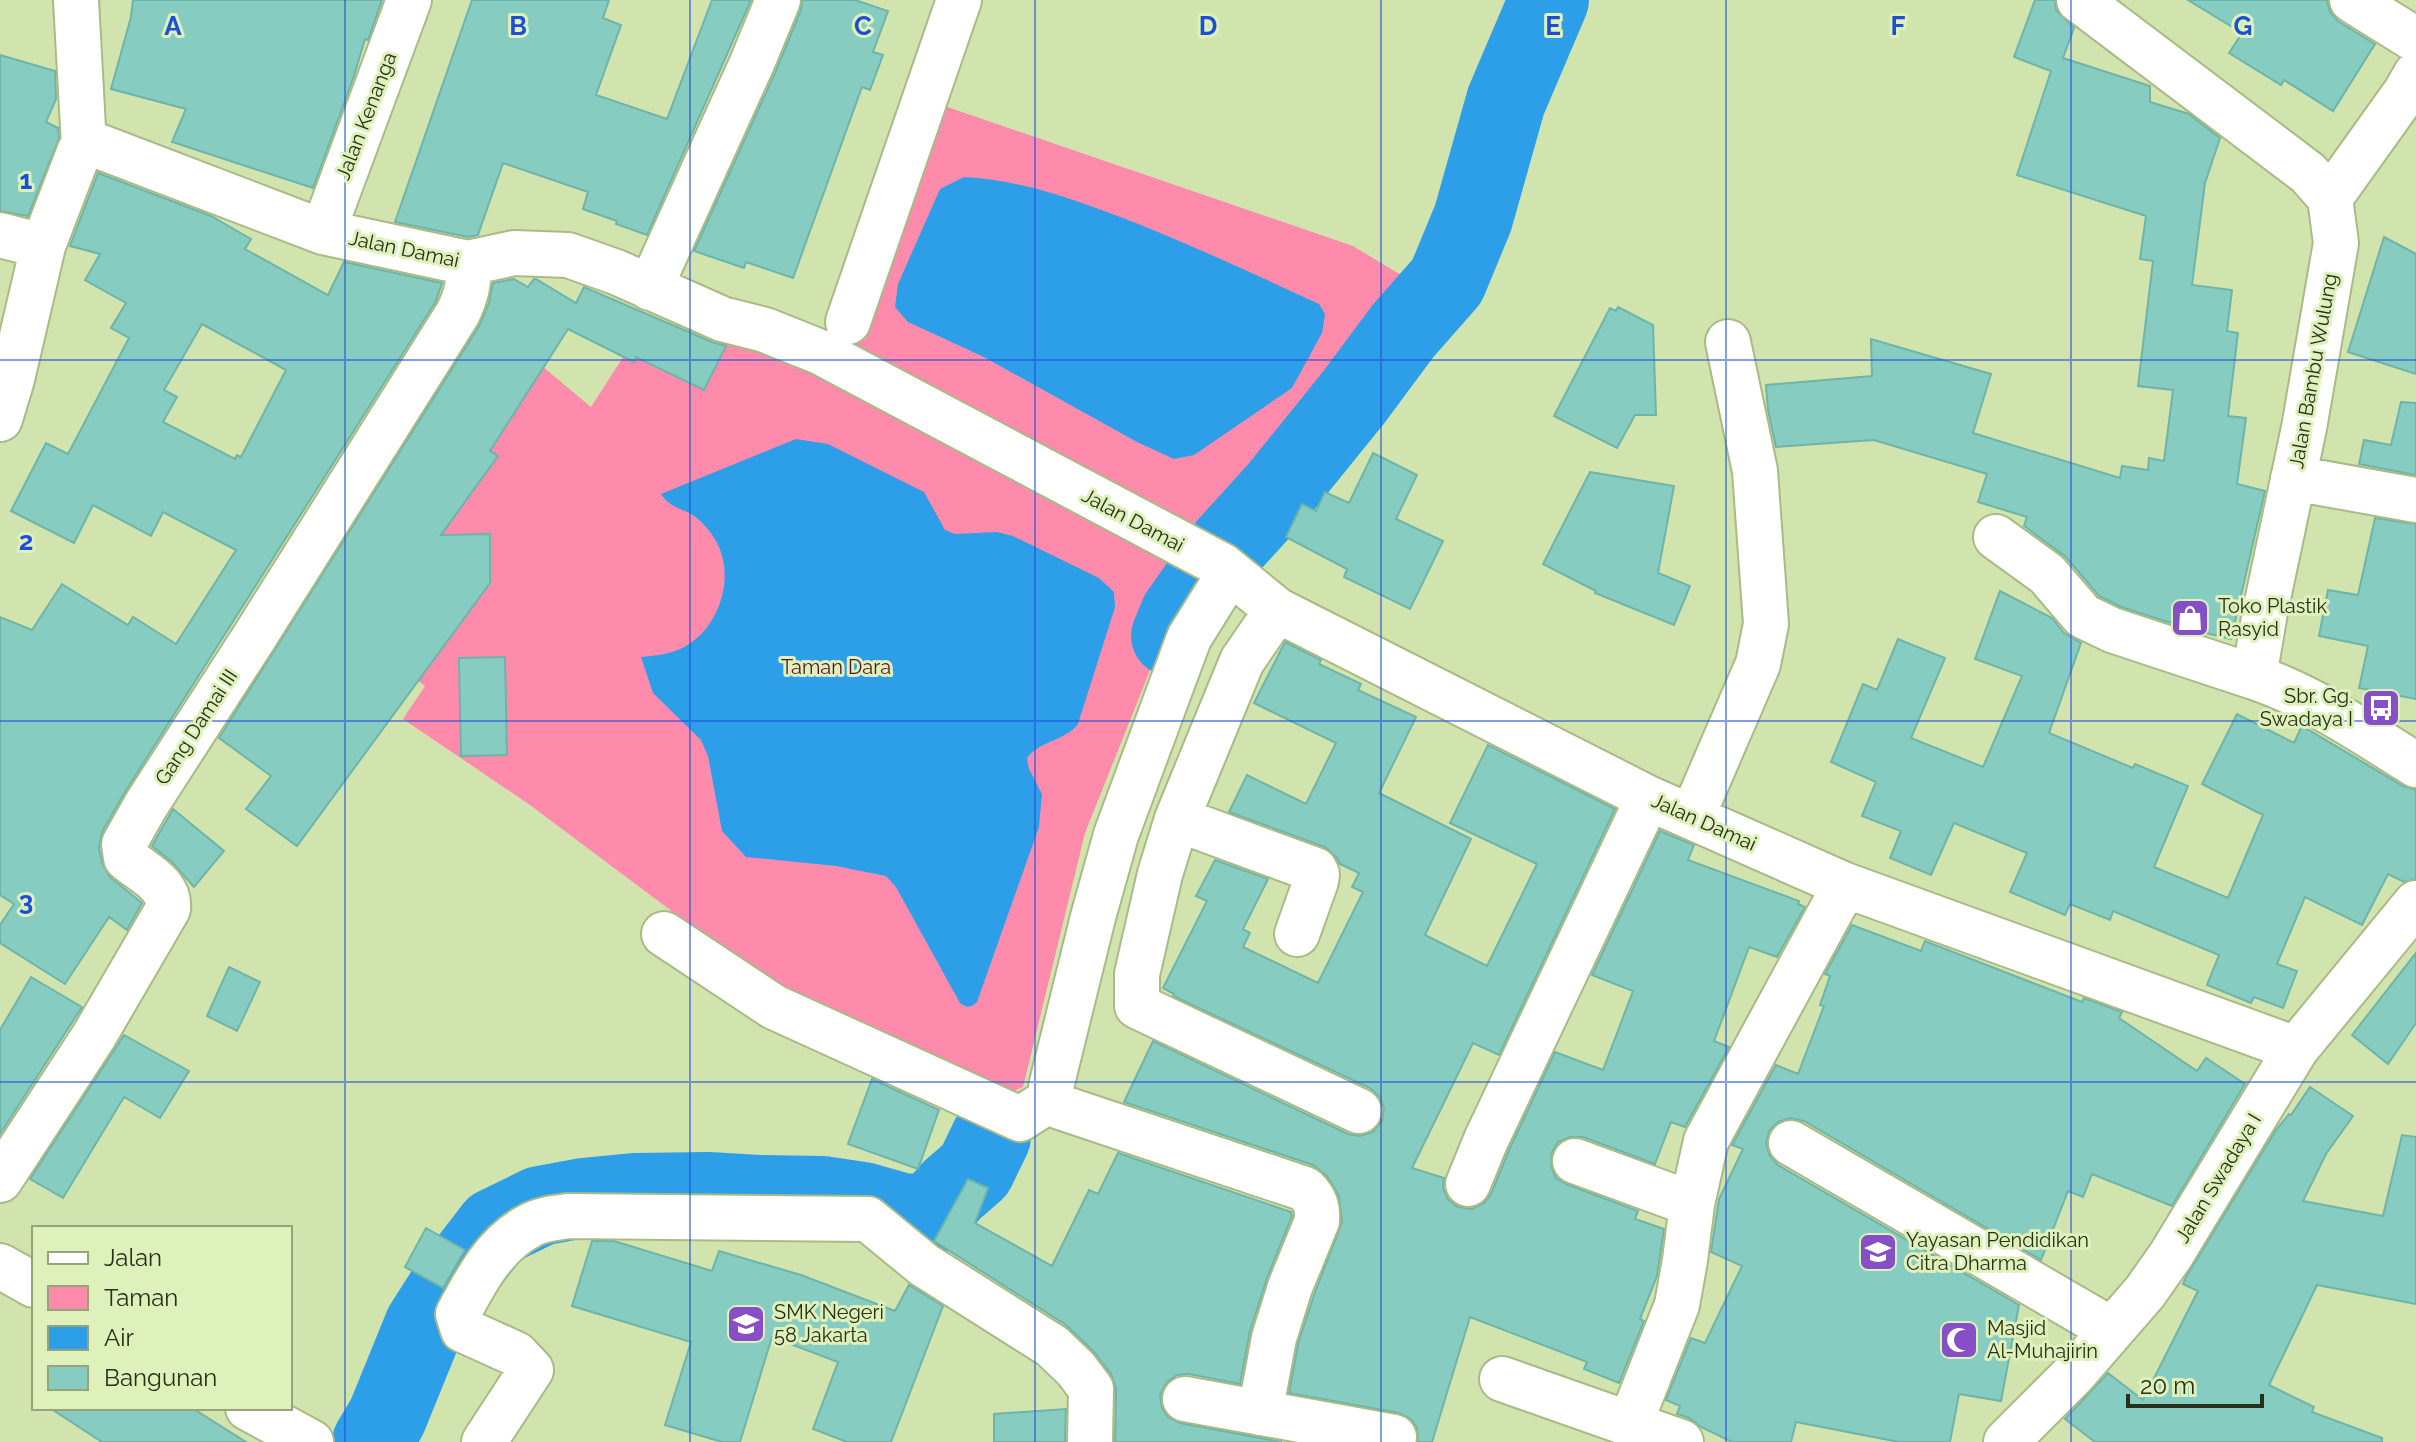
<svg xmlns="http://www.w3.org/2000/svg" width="2416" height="1442" font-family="Raleway,sans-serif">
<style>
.green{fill:#fe8bab}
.water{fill:#2d9fe9}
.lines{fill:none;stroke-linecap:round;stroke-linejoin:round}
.river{stroke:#2d9fe9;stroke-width:80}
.building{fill:#86ccc1;stroke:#6eb4a8;stroke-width:2;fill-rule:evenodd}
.minor-casing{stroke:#a9ba86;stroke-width:48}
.minor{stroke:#fff;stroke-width:44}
.grid{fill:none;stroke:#1d4ed8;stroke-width:2;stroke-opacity:0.55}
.labels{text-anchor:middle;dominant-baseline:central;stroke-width:6;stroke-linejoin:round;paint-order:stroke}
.street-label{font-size:20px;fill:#282f1a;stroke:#dff1bb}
.poi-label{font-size:20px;fill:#282f1a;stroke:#dff1bb;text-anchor:start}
.park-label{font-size:20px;fill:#59102c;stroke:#dff1bb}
.grid-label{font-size:26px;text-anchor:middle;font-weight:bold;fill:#1d4ed8;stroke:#dff1bb;stroke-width:6;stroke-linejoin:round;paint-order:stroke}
</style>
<rect width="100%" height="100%" fill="#d2e4ae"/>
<path class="green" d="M927,100L1353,246L1426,290L1318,429L1181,593L1085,833L1023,1087L1002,1096L781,993L530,805L403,719L425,686L376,647L423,554L542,366L591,407L629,348L702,376L728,329L832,375Z"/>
<path class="water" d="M964,177C1020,180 1070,198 1123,218C1190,244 1254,274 1319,304L1325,314L1322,333L1292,388L1194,455L1174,459L1137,442L984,357L908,322L895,307L898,284L940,189Z
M796,439L828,444L924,492L945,530L955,534L997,532L1013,536L1099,578L1114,592L1115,607L1078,724C1065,741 1039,741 1027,758L1029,769L1042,794L1039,827L977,1002C971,1008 967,1008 960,1003L896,887L886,876L836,866L746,857L722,831L708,756L701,740L653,693L641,657C651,656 662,655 672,652C716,639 738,580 716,541C711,532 700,519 691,514C680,508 668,506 661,494Z"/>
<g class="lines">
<path class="river" d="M1171,636L1180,614L1228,546L1278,491L1354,397L1403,331L1447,281L1473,218L1506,101L1549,0
M372,1442L387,1417L424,1326L445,1293L495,1228L540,1206L583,1198L634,1193L708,1192L758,1195L823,1196L863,1202L902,1213L930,1215L952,1190L975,1170L991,1137"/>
</g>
<path class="building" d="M133,0H382L368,40L365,39L354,76L313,188L172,142L186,109L111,89L131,17Z
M472,0H609L603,18L621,25L596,95L667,119L712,0H751L647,235L616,224L617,221L583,209L588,192L503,163L478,235L468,237L395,222Z
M802,0H855L888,11L873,52L883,55L870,90L862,87L793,278L746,262L744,268L694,251L775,73L801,10Z
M2035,0H2055L2056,10L2074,28L2063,58L2150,86V102L2189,114L2220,138L2205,183L2192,285L2232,290L2227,331L2238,333L2228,416L2246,418L2237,484L2265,491L2231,639L2193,630L2121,607L2099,596L2066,557L2024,526L2027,517L1978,502L1987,474L1874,440L1776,447L1768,410L1766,385L1872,376L1871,339L1991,374L1973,433L2120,478L2122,466L2148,470L2149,458L2164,461L2173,390L2138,386L2153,261L2140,259L2146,216L2017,175L2051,71L2014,57Z
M2188,0H2327L2330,12L2338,21L2375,44L2333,111L2284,80L2281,85L2229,53L2242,33Z
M0,55L55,71L56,99L46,122L58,128L59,138L28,216L0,211Z
M98,173L211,216L251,239L245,249L328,295L344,262L442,283L436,301L125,792L102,832L99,848L102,863L110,877L142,903L127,930L109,917L65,984L0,943V925L14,904L0,895V617L32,630L62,584L128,625L133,617L176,644L236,550L163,512L151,536L93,505L74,543L11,511L46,443L68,454L129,338L111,328L126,303L85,280L100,254L70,246ZM202,324L286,370L241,457L237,455L235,459L163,422L177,397L164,390Z
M2384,237L2416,254V374L2348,352Z
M514,279L528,287L534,279H536L576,303L584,287L712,342L726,346L704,390L636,357L634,362L568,329L490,451L498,456L441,535L490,534V583L297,846L246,809L271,776L219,738L479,326L489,303L493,283Z
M1618,307L1653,325L1656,415H1635L1617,448L1554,416L1610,308L1616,311Z
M2401,402L2416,403V475L2359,464L2364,440L2391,445Z
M1373,453L1417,475L1396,519L1443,541L1410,609L1344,577L1347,569L1286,537L1302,504L1316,511L1325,492L1349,503Z
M1590,472L1674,486L1658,573L1690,586L1674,625L1595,593L1596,591L1543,564Z
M2375,518L2416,524V699L2359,688L2368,646L2319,636L2328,590L2358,595Z
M2000,591L2052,618L2064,633L2081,643L2049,733L2133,768L2135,764L2188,786L2154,867L2228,898L2263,815L2202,784L2237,714L2294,743L2302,726L2403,786L2416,790V879L2404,882L2388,874L2362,925L2305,897L2277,964L2297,971L2283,1008L2254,997L2251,1003L2207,985L2219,955L2113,911L2110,920L2070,904L2065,915L2010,892L2027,853L1954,823L1931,875L1890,858L1901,831L1862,816L1876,782L1831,762L1863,684L1877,690L1898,639L1945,658L1911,738L1983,767L2022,676L1975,659Z
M1285,642L1321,660L1319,664L1361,684L1358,690L1416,717L1379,793L1471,839L1425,935L1487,966L1537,864L1450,823L1488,745L1615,809L1499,1055L1473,1043L1412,1168L1444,1178L1443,1188L1448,1199L1458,1207L1472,1209L1484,1203L1491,1194L1509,1150L1555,1052L1603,1070L1633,991L1592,975L1660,831L1694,845L1688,860L1799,901L1798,904L1805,907L1777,957L1749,947L1714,1041L1729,1047L1685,1127L1671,1122L1655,1164L1583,1137H1570L1558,1142L1552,1152L1551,1166L1556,1178L1566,1184L1638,1211L1635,1219L1664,1229L1657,1276L1640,1319L1644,1321L1619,1383L1584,1369L1587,1362L1470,1317L1432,1442H1418L1417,1428L1411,1419L1399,1413L1289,1393L1298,1344L1314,1295L1342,1222L1339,1196L1327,1176L1313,1165L1124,1102L1153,1041L1348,1134L1360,1136L1373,1132L1382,1121L1384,1108L1380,1097L1370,1088L1173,996L1174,994L1163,988L1207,901L1196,896L1215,860L1268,879L1243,929L1250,933L1243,947L1318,983L1363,892L1352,887L1359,873L1340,864L1337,858L1325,847L1229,812L1247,775L1306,804L1336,743L1254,703Z
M505,657L507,755L461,756L459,658Z
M173,809L224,851L194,887L172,862L152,846Z
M1852,925L1921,951L1925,941L2082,1002L2084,998L2122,1012L2119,1018L2197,1071L2206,1058L2245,1084L2172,1206L2092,1174L2083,1197L2068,1191L2041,1260L1804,1121L1790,1118L1778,1122L1769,1131L1766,1144L1770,1156L1778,1165L2019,1305L2001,1401L1959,1394L1950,1442H1899L1796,1422L1791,1442H1732L1701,1427L1689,1418L1677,1414L1680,1406L1666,1400L1691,1338L1705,1343L1742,1266L1711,1252L1719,1199L1743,1149L1732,1145L1776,1065L1798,1074L1824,1006L1820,1005L1830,976L1825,974Z
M2416,953V1023L2388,1064L2352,1035Z
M229,967L260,982L237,1031L207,1016Z
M31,977L82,1007L0,1134V1030Z
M124,1035L189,1071L160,1118L124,1097L63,1198L30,1179Z
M872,1079L939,1110L918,1169L848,1144Z
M2310,1087L2353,1116L2326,1154L2303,1201L2383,1216L2402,1135L2416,1137V1304L2317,1285L2269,1385L2314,1407L2312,1412L2382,1438V1442H2095L2065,1419L2108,1373L2143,1400L2198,1291L2183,1284L2186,1277L2276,1130L2289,1114L2291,1115Z
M1118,1153L1291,1212L1292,1216L1267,1278L1250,1331L1240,1384L1189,1374L1177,1375L1167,1382L1160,1395L1162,1408L1168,1417L1180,1423L1282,1442H1115L1116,1388L1111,1374L1093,1351L1066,1325L934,1241L968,1179L988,1188L975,1223L1052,1266L1089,1190L1098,1194Z
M426,1228L465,1250L443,1288L405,1267Z
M592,1241H614L712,1271L719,1251L801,1275L895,1311L909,1285L943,1306L891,1442H847L813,1429L838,1362L772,1337L740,1442H722L665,1425L691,1342L572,1306Z
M50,1408H192L246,1442H102Z
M1066,1409L1065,1442H994V1414Z"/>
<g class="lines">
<defs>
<path id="minor" d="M76,0L84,146
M2079,0L2308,173L2330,198L2336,243L2304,428L2265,612L2254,677C2313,697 2364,733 2416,765
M2352,0L2416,40
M2330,198L2405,93L2416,74
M323,232L409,0
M0,235L43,246L79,152L84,146L93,144L323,232L468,263L514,253L568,255L616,272L722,319L765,330L820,352L1223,566L1277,610L1648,798L1845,885L2296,1049
M650,288L752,63L778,0
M848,322L959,0
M0,419L12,379L43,246
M2293,478L2416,500
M1996,537L2047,574L2083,616L2112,630L2254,677
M1230,572L1189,638L1116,835L1093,917L1051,1087L1053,1098L1060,1107L1305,1189C1315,1199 1318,1207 1317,1221L1290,1287L1274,1338L1260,1413
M1277,610L1242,661L1177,819L1160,874L1137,974V1006L1359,1111
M1692,817L1758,664L1766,624L1755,471L1728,342
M1177,819L1315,870L1317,874L1316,881L1297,934
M664,934L774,1007L1020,1119L1053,1098
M1791,1143L2112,1330
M1575,1161L1692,1204
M0,1180L94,1036L168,909C171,884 143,873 126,858L124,844L146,805L255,636L458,313C466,296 470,282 468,263
M1468,1184L1486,1140L1648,798
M0,1266L34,1285
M1502,1379L1681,1442
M1185,1399L1394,1437
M248,1408L311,1442
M1630,1424L1677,1305L1685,1260L1692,1204L1706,1141L1845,885
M484,1442L531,1370L516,1354L463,1330L458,1314C476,1280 495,1243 531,1225C541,1219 556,1218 568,1216L868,1219L924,1265L1052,1346L1076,1369L1091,1389L1090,1442
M2006,1442L2073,1375L2145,1292L2171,1255L2296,1049L2416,903"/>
</defs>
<use href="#minor" class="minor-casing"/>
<use href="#minor" class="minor"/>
</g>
<path class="grid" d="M345,0V1442M690,0V1442M1035,0V1442M1381,0V1442M1726,0V1442M2071,0V1442M0,360H2416M0,721H2416M0,1082H2416"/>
<defs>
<symbol id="shop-square" viewBox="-11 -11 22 22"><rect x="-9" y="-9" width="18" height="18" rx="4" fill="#874fc6" stroke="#dff1bb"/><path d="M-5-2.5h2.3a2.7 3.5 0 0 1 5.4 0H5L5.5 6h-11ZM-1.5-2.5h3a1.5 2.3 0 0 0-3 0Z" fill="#fff"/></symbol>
<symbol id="bus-square" viewBox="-11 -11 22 22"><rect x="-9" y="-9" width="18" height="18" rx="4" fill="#874fc6" stroke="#dff1bb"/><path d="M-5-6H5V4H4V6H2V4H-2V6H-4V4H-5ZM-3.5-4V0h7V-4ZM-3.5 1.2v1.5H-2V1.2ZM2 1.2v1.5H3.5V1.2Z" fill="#fff"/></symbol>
<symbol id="school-square" viewBox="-11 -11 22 22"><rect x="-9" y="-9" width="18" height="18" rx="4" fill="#874fc6" stroke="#dff1bb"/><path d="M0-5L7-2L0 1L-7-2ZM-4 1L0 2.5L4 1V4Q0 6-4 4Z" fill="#fff"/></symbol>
<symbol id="mosque-square" viewBox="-11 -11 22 22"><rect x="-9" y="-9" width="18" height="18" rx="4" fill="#874fc6" stroke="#dff1bb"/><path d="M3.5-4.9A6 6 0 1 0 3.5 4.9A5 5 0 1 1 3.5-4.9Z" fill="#fff"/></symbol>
</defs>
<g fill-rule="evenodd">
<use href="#shop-square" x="2168" y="596" width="44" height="44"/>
<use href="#bus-square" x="2359" y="686" width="44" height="44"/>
<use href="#school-square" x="1856" y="1230" width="44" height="44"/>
<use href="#school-square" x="724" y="1302" width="44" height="44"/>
<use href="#mosque-square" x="1937" y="1318" width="44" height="44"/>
</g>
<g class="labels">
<g class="street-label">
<text transform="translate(366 116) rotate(-69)">Jalan Kenanga</text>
<text transform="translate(404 249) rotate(12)">Jalan Damai</text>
<text transform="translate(2313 371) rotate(-80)">Jalan Bambu Wulung</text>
<text transform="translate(1133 520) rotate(28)">Jalan Damai</text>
<text transform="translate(196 727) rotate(-57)">Gang Damai III</text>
<text transform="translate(1704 822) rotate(24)">Jalan Damai</text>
<text transform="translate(2218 1178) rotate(-59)">Jalan Swadaya I</text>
</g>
<g class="poi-label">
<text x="2218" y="606">Toko Plastik<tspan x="2218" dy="23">Rasyid</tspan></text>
<text x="2353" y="696" text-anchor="end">Sbr. Gg.<tspan x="2353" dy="23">Swadaya I</tspan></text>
<text x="1906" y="1240">Yayasan Pendidikan<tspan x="1906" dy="23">Citra Dharma</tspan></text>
<text x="774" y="1312">SMK Negeri<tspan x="774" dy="23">58 Jakarta</tspan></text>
<text x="1987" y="1328">Masjid<tspan x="1987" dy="23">Al-Muhajirin</tspan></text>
</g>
<g class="park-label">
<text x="836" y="667">Taman Dara</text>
</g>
</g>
<g class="grid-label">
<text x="173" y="35">A</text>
<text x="518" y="35">B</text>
<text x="863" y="35">C</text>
<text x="1208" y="35">D</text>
<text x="1553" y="35">E</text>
<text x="1898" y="35">F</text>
<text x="2243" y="35">G</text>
<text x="26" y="189">1</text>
<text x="26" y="550">2</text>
<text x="26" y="910">3</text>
</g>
<rect x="32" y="1226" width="260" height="184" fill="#dff1bb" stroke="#96a37b" stroke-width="2"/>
<rect x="48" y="1252" width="40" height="12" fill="#ffffff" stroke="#96a37b" stroke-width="2"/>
<text x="104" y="1266" font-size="24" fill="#282f1a">Jalan</text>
<rect x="48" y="1286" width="40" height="24" fill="#fe8bab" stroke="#96a37b" stroke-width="2"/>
<text x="104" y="1306" font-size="24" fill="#282f1a">Taman</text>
<rect x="48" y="1326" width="40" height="24" fill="#2d9fe9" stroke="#96a37b" stroke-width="2"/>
<text x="104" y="1346" font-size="24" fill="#282f1a">Air</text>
<rect x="48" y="1366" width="40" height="24" fill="#86ccc1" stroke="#96a37b" stroke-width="2"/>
<text x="104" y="1386" font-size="24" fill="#282f1a">Bangunan</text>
<path d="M2128 1394v12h134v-12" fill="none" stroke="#282f1a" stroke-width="4"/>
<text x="2140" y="1394" font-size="24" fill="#282f1a" stroke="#dff1bb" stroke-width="6" paint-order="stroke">20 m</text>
</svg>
